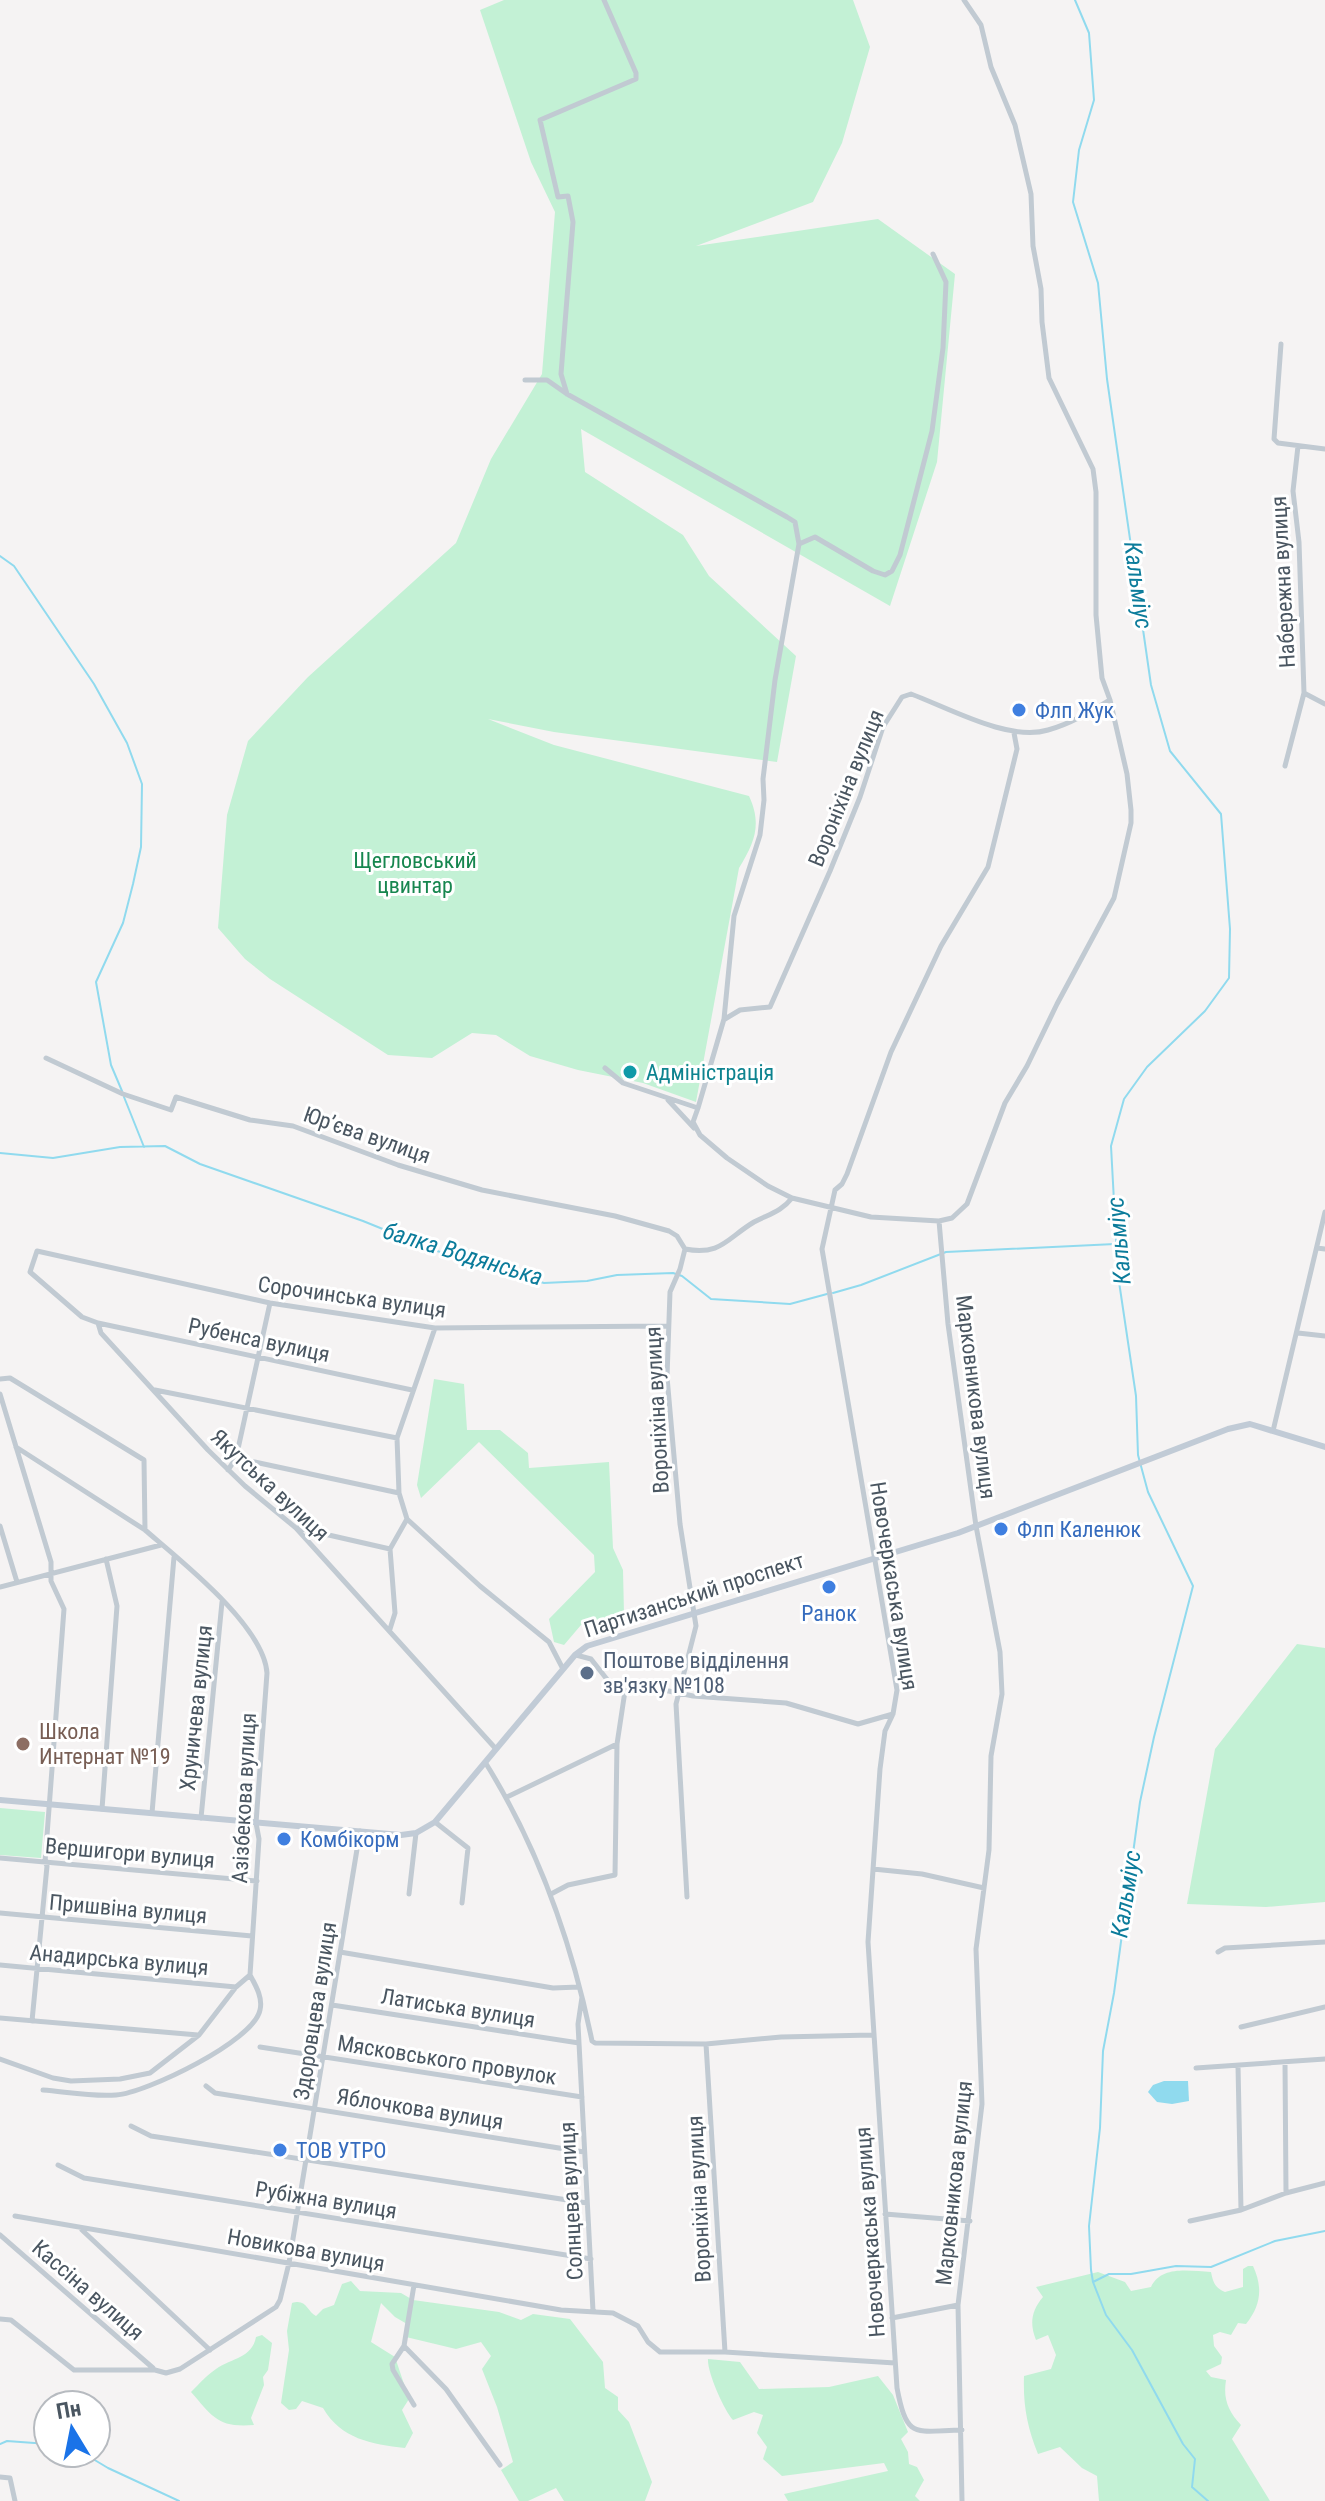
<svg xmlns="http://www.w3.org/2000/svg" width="1325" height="2501" font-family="'Roboto Condensed',sans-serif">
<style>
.green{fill:#c3f1d5}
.water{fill:#90daee}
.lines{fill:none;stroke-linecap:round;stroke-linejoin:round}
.stream{stroke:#90daee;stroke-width:2}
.street{stroke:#c1cad2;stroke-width:5}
.secondary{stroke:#c1cbd6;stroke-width:6}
.shop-dot{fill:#3f7fe0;stroke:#fff;stroke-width:3}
.culture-dot{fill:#0f9aa8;stroke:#fff;stroke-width:3}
.service-dot{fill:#5c6f8a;stroke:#fff;stroke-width:3}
.education-dot{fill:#8d6e63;stroke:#fff;stroke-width:3}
.labels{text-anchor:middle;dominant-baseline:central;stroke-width:6;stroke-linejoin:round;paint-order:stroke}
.street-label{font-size:22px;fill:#4a5661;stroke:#fff}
.shop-label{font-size:22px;fill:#366cbe;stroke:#fff;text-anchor:start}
.park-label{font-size:22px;fill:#17864f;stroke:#fff}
.culture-label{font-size:22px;fill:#0d838f;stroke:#fff;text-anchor:start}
.service-label{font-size:22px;fill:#4e5e75;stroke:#fff;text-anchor:start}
.education-label{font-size:22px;fill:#785e54;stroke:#fff;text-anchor:start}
.water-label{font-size:24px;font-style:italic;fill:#0c7c9b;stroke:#fff}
</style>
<rect width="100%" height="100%" fill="#f5f3f3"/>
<path class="green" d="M504,0H853L870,47L842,143L813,202L696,246L878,219L955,274L937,462L890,606L581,429L585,472L683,535L709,576L796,656L777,762L554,732L488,719L554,745L749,796C762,824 755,842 739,868L696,1102L643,1083L578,1070L530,1056L496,1035L472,1033L432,1058L388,1055L270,979L245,959L218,928L227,815L248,741L308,677L456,543L491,459L542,374L555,212L531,162L480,10Z
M434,1379L464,1384L467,1430H500L528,1453L529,1468L609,1462L613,1548L623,1570L624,1614L613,1621L581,1625L564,1645L554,1642L549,1619L595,1572L594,1555L479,1442L421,1498L417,1485Z
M1297,1644L1325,1648V1902L1266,1907L1187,1904L1215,1749Z
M0,1808L45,1812L41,1858L0,1855Z
M1248,2266H1253C1263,2287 1261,2306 1246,2324L1238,2323L1231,2335L1220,2332L1213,2335L1214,2346L1222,2357L1221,2364L1206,2371L1211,2377L1226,2380C1223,2399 1228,2411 1241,2425L1232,2439L1270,2501H1099L1097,2476L1082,2468L1060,2447L1038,2454C1027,2427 1023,2405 1024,2376L1051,2369L1056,2355L1048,2335L1036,2340C1029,2323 1032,2310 1043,2297L1036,2287L1098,2272L1125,2282L1131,2291L1151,2287C1161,2265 1190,2271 1211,2272C1213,2282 1215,2288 1225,2292L1243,2287V2269Z
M351,2281L360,2291L401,2293L413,2300L499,2312L521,2320L533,2314L570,2319L603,2362L605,2388L618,2397V2410L629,2422L652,2482L645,2501H564L556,2488L528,2501H519L501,2470L513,2462L497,2407L482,2369L491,2356L481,2342L456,2349L406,2337L407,2324L395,2317L381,2303L371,2342L395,2357L409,2399L402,2410L413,2433L405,2448C371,2444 341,2439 323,2408L302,2401L296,2409L289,2410L281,2403L289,2350L287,2331L292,2303C306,2298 307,2311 316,2316L323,2309L334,2305L342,2284Z
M262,2335L272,2343L268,2370L263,2377L264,2385L251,2418L254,2425C218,2428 213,2417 191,2392C199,2384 207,2375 216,2369C232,2358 252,2358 256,2337Z
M708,2359L740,2362L759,2389L829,2387L878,2376L893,2395L908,2432L901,2439L908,2452L909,2464L917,2467L924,2480L915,2496L920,2501H788L784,2494L888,2471L884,2463L782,2476L763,2459L767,2447L757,2433L763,2415L754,2412L733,2420C724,2410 707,2372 708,2359Z"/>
<path class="water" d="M1164,2081H1188L1189,2101L1172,2104L1157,2102L1148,2092L1153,2085Z"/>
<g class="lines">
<path class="stream" d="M1075,0L1089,33L1094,100L1079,150L1073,202L1098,283L1107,379L1151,685L1170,751L1221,814L1230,929L1229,978L1205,1011L1147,1067L1124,1099L1111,1146L1118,1275L1136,1396L1138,1455L1148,1492L1193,1586L1154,1737L1140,1802L1114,1993L1103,2051L1100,2128L1089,2226L1091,2270L1093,2282L1106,2315L1132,2350L1183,2444L1195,2459L1192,2487L1208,2501
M0,556L14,566L94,684L127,743L142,784L141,847L133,884L123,923L96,982L111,1065L122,1091
M124,1097L144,1147
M0,1153L53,1158L120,1147L165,1146L200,1164L363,1221L437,1251L544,1283L587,1281L617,1275L673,1273L682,1276L711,1299L790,1304L827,1294
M833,1293L861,1285L946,1252L1115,1244
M1093,2282L1109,2274H1131L1176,2266L1211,2267L1275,2241L1325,2231
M0,2444L7,2441L48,2444
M83,2453L108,2468L179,2501"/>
<path class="street" d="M1281,344L1274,439L1278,443L1325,449
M525,380H547L567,394L787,517L795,522L799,544
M567,394L561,374L573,222L568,196L558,197L540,120L636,79V73L604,0
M1298,446L1293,491L1299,542L1304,693L1325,704
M1285,766L1304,693
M725,1019L740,1010L770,1007L830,871L860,797L883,727L902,697L911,694C949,708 1009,742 1048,730C1070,724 1090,712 1110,700
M46,1058L123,1094L171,1110L176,1097L250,1120L293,1126L398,1165L482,1190L615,1216L669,1231L677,1236L685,1249
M605,1068L623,1083L698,1108L693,1122L700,1135L727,1158L768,1186L792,1198L871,1217L939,1221
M668,1100L694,1128
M698,1108L724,1019L734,916L760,835L764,800L763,779L775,680L799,544L815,537L873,571L885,575L892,571L900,555L932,431L943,348L946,282L933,254
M1317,1248L1325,1249
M98,1323L412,1390
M435,1328L397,1438L399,1493L407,1519L480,1586L549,1642L563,1669
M1298,1333L1325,1336
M0,1379L10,1378L144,1460L145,1530
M155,1390L397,1438
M0,1394L51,1562V1581L64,1609L45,1862L47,1866L32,2021
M1273,1431L1325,1212
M236,1458L399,1493
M228,1470L236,1458L270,1303
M0,1526L17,1582
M298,1528L390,1549
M0,1587L161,1545
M390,1629L395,1613L390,1549L407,1519
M576,1655L591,1659L613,1687L625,1691L636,1687H649L693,1696L786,1703L858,1724L893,1714
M496,1749L296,1528L245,1486L208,1450L101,1333L98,1323L82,1317L30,1272L37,1251L270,1303L435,1328L668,1326
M485,1762C538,1847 572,1943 592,2041L595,2043L706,2044L781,2037L872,2035
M507,1797L617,1744
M102,1809L117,1606L106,1559
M152,1813L174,1557
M201,1818L222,1602
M435,1822L468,1848L462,1903
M0,1858L257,1881
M873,1869L922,1874L984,1888
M409,1894L416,1833
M551,1894L568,1885L615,1875L617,1744L625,1691
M687,1897L676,1704L696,1626L680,1524L667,1377L670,1292L680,1269L685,1249C721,1256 727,1238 754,1222C769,1214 781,1212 792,1198
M0,1913L252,1936
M340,1952L553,1988L579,1987
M1218,1952L1225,1948L1325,1942
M0,1965L236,1987
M582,1997L578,2024L593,2311
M332,2005L579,2043
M0,2018L198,2035
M1241,2027L1325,2007
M706,2044L725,2352
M260,2047L582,2097
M0,2059L53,2078L71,2081L120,2079L150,2073L199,2035L236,1987L250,1975L259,1839L256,1823L267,1673C264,1626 181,1561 145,1530L16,1447
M1285,2062L1286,2193
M1238,2066L1241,2210
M1196,2068L1325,2059
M206,2086L215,2093L584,2152
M43,2090C67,2092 93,2097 116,2095C146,2093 254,2041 260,2010C263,1998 256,1986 250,1975
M131,2126L151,2136L587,2203
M58,2165L84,2178L591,2259
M885,2214L970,2221
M15,2216L561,2310L613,2313L638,2326L648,2342L660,2352H725L895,2363
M1190,2221L1241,2210L1286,2193L1325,2183
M82,2230L210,2350
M0,2235L153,2368
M414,2285L404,2346L392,2364L393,2370L414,2405
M892,2318L958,2305
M0,2319L11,2320L74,2370H155L166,2373L180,2369L276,2307L280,2300L289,2263L360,1831
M404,2346L446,2389L500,2465
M962,2430C914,2431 907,2440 897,2388L868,1942L880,1769L885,1731L893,1714L897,1690L822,1249L835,1190L842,1184L847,1174L891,1052L941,946L988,867L1017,749L1014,733
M0,2477L10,2478L15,2501
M962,2501L958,2305L982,2104L976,1949L989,1850L991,1756L1002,1694L1000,1652L976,1526L948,1324L939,1221L952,1218L967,1204L1005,1103L1027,1066L1057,1004L1114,898L1131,823V810L1127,774L1110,700L1102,678L1096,615V492L1093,469L1049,378L1042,322L1041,289L1033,246L1031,194L1015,125L991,67L981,25L964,0"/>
<path class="secondary" d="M0,1800L401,1835L416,1833L435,1822L575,1655L587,1646L958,1533L1228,1429L1250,1424L1325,1447"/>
</g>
<g class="shop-dot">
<circle cx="1019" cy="710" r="8"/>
<circle cx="1001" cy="1529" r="8"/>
<circle cx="829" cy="1587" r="8"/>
<circle cx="284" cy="1839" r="8"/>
<circle cx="280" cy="2150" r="8"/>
</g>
<circle class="culture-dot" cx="630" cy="1072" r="8"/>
<circle class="service-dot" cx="587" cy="1673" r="8"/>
<circle class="education-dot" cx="23" cy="1744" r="8"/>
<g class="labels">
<g class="street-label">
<text transform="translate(1283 582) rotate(-93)">Набережна вулиця</text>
<text transform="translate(846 788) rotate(-68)">Вороніхіна вулиця</text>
<text transform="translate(367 1135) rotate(19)">Юр’єва вулиця</text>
<text transform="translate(352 1297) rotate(8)">Сорочинська вулиця</text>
<text transform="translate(259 1340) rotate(12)">Рубенса вулиця</text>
<text transform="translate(976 1397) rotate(83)">Марковникова вулиця</text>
<text transform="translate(657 1410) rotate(-93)">Вороніхіна вулиця</text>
<text transform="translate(270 1485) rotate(43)">Якутська вулиця</text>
<text transform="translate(894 1586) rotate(81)">Новочеркаська вулиця</text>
<text transform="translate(694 1595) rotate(-18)">Партизанський проспект</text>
<text transform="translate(196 1708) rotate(-84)">Хруничева вулиця</text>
<text transform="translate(244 1798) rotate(-87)">Азізбекова вулиця</text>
<text transform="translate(130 1853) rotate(5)">Вершигори вулиця</text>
<text transform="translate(128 1909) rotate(5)">Пришвіна вулиця</text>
<text transform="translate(119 1960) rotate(5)">Анадирська вулиця</text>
<text transform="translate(458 2008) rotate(9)">Латиська вулиця</text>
<text transform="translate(315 2011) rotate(-81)">Здоровцева вулиця</text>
<text transform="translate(447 2060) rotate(9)">Мясковського провулок</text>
<text transform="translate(420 2109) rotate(9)">Яблочкова вулиця</text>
<text transform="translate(954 2183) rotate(-84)">Марковникова вулиця</text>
<text transform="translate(699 2199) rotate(-93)">Вороніхіна вулиця</text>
<text transform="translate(326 2200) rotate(9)">Рубіжна вулиця</text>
<text transform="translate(571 2201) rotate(-93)">Солнцева вулиця</text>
<text transform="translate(870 2232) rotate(-94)">Новочеркаська вулиця</text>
<text transform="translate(306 2250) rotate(10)">Новикова вулиця</text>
<text transform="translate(88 2290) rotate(41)">Кассіна вулиця</text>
</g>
<g class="shop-label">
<text x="1035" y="710">Флп Жук</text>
<text x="1017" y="1529">Флп Каленюк</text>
<text x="829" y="1613" text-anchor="middle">Ранок</text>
<text x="300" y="1839">Комбікорм</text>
<text x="296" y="2150">ТОВ УТРО</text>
</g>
<g class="park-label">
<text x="415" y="860">Щегловський<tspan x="415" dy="25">цвинтар</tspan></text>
</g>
<g class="culture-label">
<text x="646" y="1072">Адміністрація</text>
</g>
<g class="service-label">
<text x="603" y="1660">Поштове відділення<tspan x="603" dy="25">зв'язку №108</tspan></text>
</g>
<g class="education-label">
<text x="39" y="1731">Школа<tspan x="39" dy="25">Интернат №19</tspan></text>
</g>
<g class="water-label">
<text transform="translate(1138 585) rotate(82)">Кальміус</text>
<text transform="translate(1119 1241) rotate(-95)">Кальміус</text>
<text transform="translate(463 1254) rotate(17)">балка Водянська</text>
<text transform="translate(1126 1894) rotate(-81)">Кальміус</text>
</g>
</g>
<g transform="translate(72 2429) rotate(350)"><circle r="38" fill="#ffffff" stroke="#b7bbc0" stroke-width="2"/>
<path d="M0-6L14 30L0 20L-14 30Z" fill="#1a73e8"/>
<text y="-12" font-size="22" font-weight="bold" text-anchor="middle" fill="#4a5661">Пн</text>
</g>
</svg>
